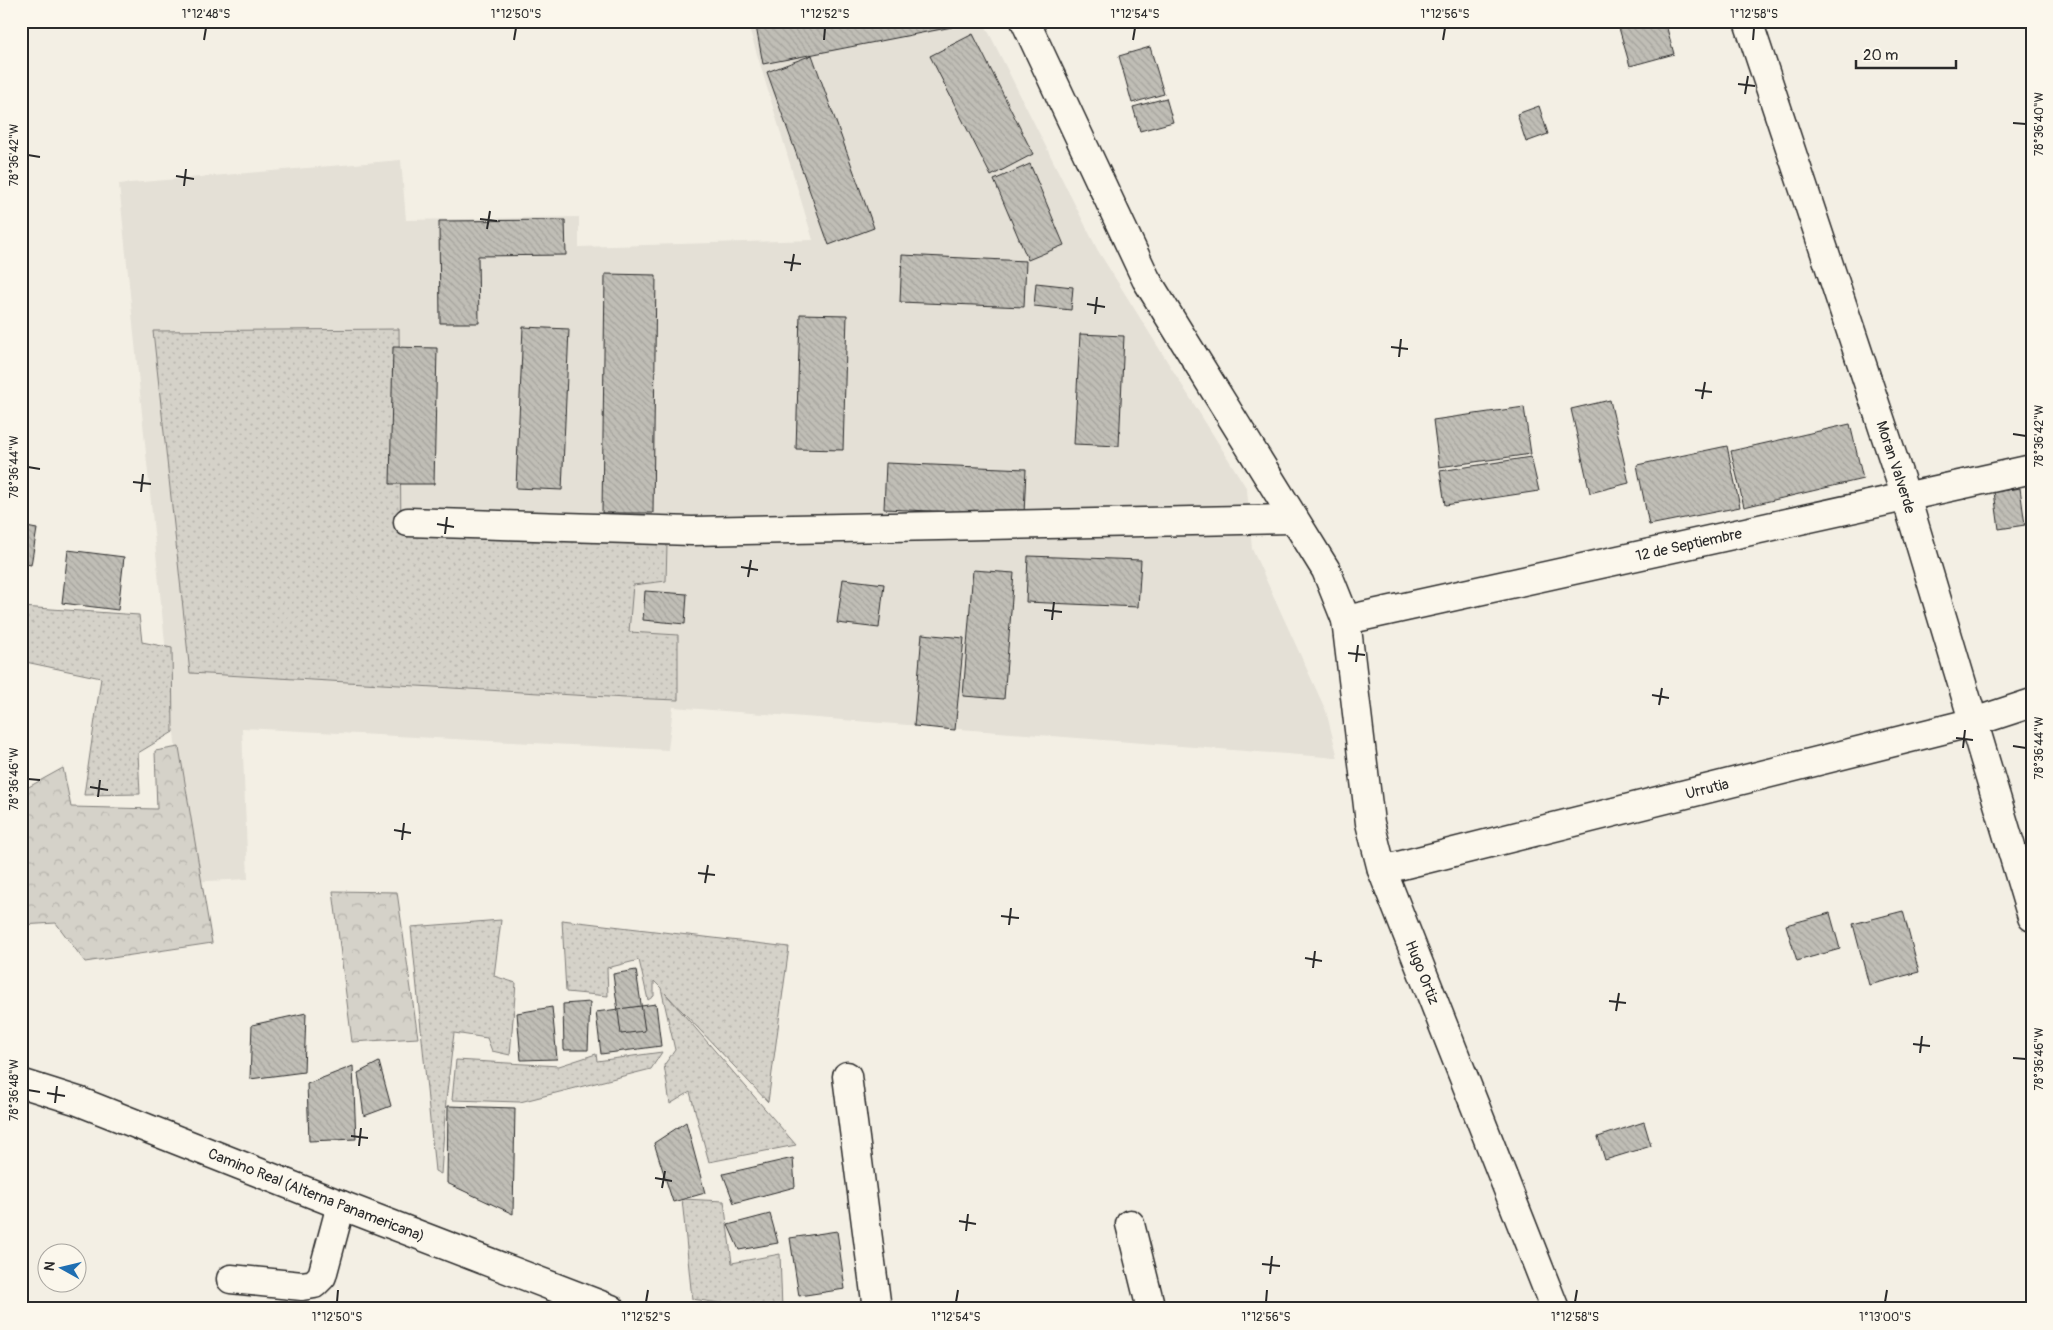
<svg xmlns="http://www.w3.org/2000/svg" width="2053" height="1330" font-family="Pangolin,sans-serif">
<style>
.built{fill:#e4e0d6}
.grass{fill:url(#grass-dots);stroke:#807e7a}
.forest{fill:url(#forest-crowns);stroke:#807e7a}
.building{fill:url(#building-back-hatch);stroke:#2b2b2b}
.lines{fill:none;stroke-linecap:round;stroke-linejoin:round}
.minor-casing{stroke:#2b2b2b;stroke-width:31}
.minor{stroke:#fbf7ec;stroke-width:28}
.ticks{fill:none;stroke:#2b2b2b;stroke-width:2}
.labels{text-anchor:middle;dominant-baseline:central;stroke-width:5;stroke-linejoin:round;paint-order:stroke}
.street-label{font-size:15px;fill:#2b2b2b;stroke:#fbf7ec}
.neatline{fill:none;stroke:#2b2b2b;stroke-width:2}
.ticks-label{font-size:12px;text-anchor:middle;fill:#2b2b2b}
</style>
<defs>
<pattern id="grass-dots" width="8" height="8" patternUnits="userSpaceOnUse" patternTransform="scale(1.25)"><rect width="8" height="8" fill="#d5d2c9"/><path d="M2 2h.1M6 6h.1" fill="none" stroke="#b7b4ad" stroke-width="1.8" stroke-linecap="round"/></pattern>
<pattern id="forest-crowns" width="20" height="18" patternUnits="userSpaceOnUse" patternTransform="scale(1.25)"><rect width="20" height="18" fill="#d5d2c9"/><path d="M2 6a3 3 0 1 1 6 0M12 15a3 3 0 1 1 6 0" fill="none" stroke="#b7b4ad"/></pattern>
<pattern id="building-back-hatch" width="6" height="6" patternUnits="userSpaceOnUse" patternTransform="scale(1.25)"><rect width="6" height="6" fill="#c0beb6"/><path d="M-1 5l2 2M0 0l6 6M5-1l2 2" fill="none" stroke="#a5a39d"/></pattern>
</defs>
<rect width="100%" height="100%" fill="#f3efe4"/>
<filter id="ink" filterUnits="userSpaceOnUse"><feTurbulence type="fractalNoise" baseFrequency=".02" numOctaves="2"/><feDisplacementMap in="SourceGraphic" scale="10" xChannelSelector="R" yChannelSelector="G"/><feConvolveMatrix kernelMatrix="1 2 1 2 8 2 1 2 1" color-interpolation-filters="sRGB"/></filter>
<g filter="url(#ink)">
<path class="built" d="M747,21H983L1097,249L1247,489L1252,549L1326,711L1338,758L673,707L668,750L242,728L248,879L189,882L119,184L401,160L406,220L579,217V247L813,240Z"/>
<path class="grass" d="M399,329L401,533L667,545L666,581L633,585L629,632L678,635V700L626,698L190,673L153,331Z
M22,607L139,615L142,642L172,648L173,732L138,753L140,794L84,795L101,678L21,661Z
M501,920L494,976L516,983L510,1055L492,1051L487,1038L454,1033L446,1100L441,1174L435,1171L411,927Z
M562,920L789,947L768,1102L665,993L796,1145L709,1162L690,1092L670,1104L664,1065L675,1050L661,988L654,981V996L648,1000L639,960L607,968L608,996L566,992Z
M662,1052L651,1069L520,1102L452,1100L456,1060L559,1066L596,1054L597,1061Z
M682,1199L724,1201L732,1263L780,1254L782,1309H740L733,1305L692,1299Z"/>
<path class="forest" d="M179,747L212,943L85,962L56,923L21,925V794L25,789L63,768L71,807L157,809L155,751Z
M333,891L397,892L418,1038L352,1042Z"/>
<path class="building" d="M755,21H951L952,27L763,64Z
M1617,21H1665L1674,54L1630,66Z
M973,34L1033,154L991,176L930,56Z
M1150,47L1164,94L1132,103L1119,56Z
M812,55L874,228L829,245L767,72Z
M1166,98L1173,122L1140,131L1133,107Z
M1539,106L1548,134L1526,142L1517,114Z
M1030,164L1064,245L1028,260L994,180Z
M565,220L566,255L478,256L479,323H440L439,221Z
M902,255L1026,261L1024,307L900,302Z
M605,274L656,275L653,513H602Z
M1036,283L1073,287L1071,310L1034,306Z
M800,314L847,315L843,450L796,449Z
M523,327L569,329L562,490L516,488Z
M1080,334L1124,336L1119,446L1074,444Z
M393,347L437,348L434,484H390Z
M1610,400L1629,483L1590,493L1571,409Z
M1524,407L1531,454L1439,467L1433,420Z
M1850,424L1863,479L1744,507L1731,451Z
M1727,446L1740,507L1649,525L1637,465Z
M1531,457L1539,491L1445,505L1440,471Z
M886,463L1026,469L1024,515L884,509Z
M2020,488L2025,525L1999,529L1994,492Z
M21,526L37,529L31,565L21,563Z
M68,550L124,557L118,610L62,603Z
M1028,556L1141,560L1138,607L1026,602Z
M973,570L1014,573L1004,699L963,696Z
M843,579L884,584L879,628L837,623Z
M645,591L687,594L685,624L643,620Z
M922,634L964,638L955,730L914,726Z
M1903,911L1919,972L1869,985L1853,924Z
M1830,913L1840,949L1797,961L1786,925Z
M636,970L645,1031L621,1034L613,974Z
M590,1002L588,1050H564L563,1004Z
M656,1004L661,1046L601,1054L596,1012Z
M552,1007L557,1059L521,1060L517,1013Z
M306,1013L304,1072L250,1079L252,1025Z
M379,1062L391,1106L364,1116L358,1073Z
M353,1066L356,1139L309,1141L307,1084Z
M448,1106L515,1108L513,1214L447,1183Z
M686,1122L705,1193L673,1202L654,1143Z
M1644,1122L1651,1146L1605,1160L1598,1137Z
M793,1158L795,1187L734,1203L723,1174Z
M770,1214L778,1243L739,1250L728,1225Z
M837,1231L845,1289L799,1296L790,1238Z"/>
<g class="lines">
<defs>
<g id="minor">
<path id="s1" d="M1025,21L1146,279L1326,570L1346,620L1370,823L1382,870L1555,1309"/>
<path id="s2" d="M1748,21L1906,497L2032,917"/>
<path d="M408,522L692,531L1293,519"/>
<path id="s3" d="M1346,620L2032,469"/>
<path id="s4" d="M1382,870L1974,722L2032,703"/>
<path d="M847,1076L877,1309"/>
<path id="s5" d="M21,1083L78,1101L341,1205L611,1309"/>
<path d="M1130,1224L1151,1309"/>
<path d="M231,1279L302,1286L314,1284L322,1276L341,1205"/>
</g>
</defs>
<use href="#minor" class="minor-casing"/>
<use href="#minor" class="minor"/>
</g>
</g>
<path class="ticks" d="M204,40L206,28M514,40L516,28M824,40L825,28M1133,40L1135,28M1443,40L1445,28M1753,40L1754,28M1738,84L1755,86M1745,94L1748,76M2013,123L2026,124M28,155L40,157M176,176L194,179M184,186L186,169M480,219L497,221M487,229L490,211M784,262L801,264M791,271L794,254M1087,304L1105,307M1095,314L1097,297M1391,347L1408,349M1399,357L1401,339M1695,390L1712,392M1702,399L1705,382M2013,434L2026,436M28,467L40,469M133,482L151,484M141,492L143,474M437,524L454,527M445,534L447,517M741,567L758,570M748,577L751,560M1044,610L1062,612M1052,620L1054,602M1348,653L1365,655M1356,662L1358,645M1652,695L1669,698M1659,705L1662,688M1956,738L1973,740M2013,746L2026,748M1963,748L1965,730M28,779L40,780M90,787L108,790M98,797L100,780M394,830L411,833M402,840L404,823M698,873L715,875M705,883L708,865M1001,916L1019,918M1009,925L1011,908M1305,958L1322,961M1313,968L1315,951M1609,1001L1626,1003M1616,1011L1619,993M1913,1044L1930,1046M1920,1053L1922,1036M2013,1058L2026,1059M28,1090L40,1092M47,1093L65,1096M55,1103L57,1086M351,1136L368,1138M359,1146L361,1128M655,1178L672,1181M662,1188L665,1171M959,1221L976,1224M966,1231L968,1214M1262,1264L1280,1266M1270,1274L1272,1256M337,1302L338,1290M646,1302L648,1290M956,1302L958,1290M1266,1302L1267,1290M1575,1302L1577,1290M1885,1302L1887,1290"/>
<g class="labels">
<g class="street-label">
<text stroke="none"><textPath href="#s2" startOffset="470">Moran Valverde</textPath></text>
<text stroke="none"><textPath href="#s3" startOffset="351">12 de Septiembre</textPath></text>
<text stroke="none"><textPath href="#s4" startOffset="335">Urrutia</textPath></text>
<text stroke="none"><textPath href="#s1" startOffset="1044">Hugo Ortiz</textPath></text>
<text stroke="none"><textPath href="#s5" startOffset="316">Camino Real (Alterna Panamericana)</textPath></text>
</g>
</g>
<rect width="2053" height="1330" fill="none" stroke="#fbf7ec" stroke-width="55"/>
<g transform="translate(62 1268) rotate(278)"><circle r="24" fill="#fbf7ec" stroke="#a8a59f"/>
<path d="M0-4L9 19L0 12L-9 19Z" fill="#1f6fb2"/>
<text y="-8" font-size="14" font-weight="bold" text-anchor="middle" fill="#2b2b2b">N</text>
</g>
<path d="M1856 60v8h100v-8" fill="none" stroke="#2b2b2b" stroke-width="2.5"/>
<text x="1863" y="60" font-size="15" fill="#2b2b2b" stroke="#fbf7ec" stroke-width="4" paint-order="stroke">20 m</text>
<rect x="28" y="28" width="1998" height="1274" class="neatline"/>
<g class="ticks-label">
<text x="206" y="18">1°12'48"S</text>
<text x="516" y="18">1°12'50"S</text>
<text x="825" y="18">1°12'52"S</text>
<text x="1135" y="18">1°12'54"S</text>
<text x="1445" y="18">1°12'56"S</text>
<text x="1754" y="18">1°12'58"S</text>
<text transform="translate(2039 124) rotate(-90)" y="4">78°36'40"W</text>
<text transform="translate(14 155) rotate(-90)" y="4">78°36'42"W</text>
<text transform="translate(2039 436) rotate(-90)" y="4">78°36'42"W</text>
<text transform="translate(14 467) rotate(-90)" y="4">78°36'44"W</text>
<text transform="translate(2039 748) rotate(-90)" y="4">78°36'44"W</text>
<text transform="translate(14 779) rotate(-90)" y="4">78°36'46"W</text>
<text transform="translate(2039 1059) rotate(-90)" y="4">78°36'46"W</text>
<text transform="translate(14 1090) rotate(-90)" y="4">78°36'48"W</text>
<text x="337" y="1321">1°12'50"S</text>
<text x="646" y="1321">1°12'52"S</text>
<text x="956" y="1321">1°12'54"S</text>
<text x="1266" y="1321">1°12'56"S</text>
<text x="1575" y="1321">1°12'58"S</text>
<text x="1885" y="1321">1°13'00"S</text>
</g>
</svg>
